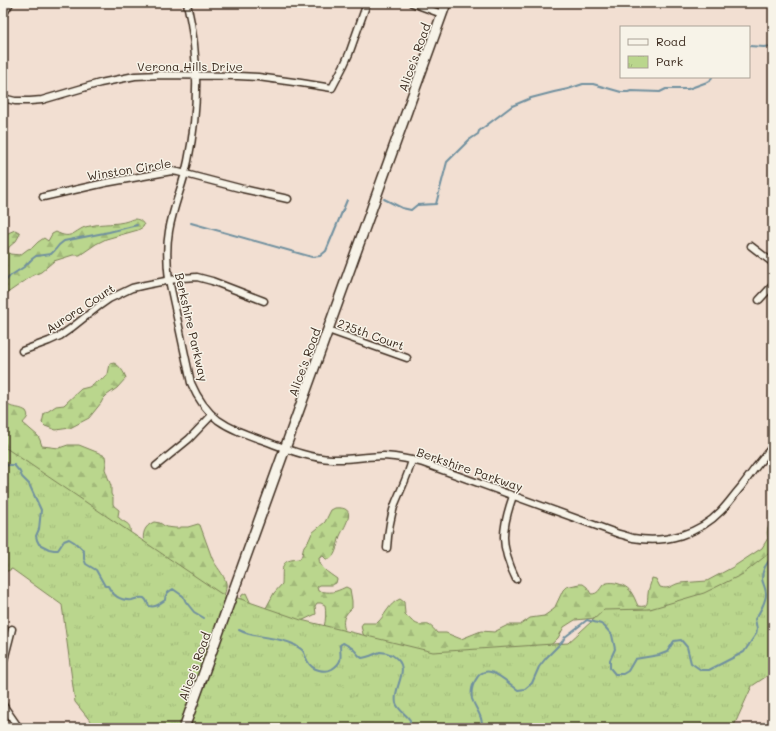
<svg xmlns="http://www.w3.org/2000/svg" width="776" height="731" font-family="Mali,sans-serif">
<style>
.forest{fill:url(#forest-firs);stroke:#7a8056}
.park{fill:url(#park-tufts);stroke:#7a8056}
.lines{fill:none;stroke-linecap:round;stroke-linejoin:round}
.stream{stroke:#70909f;stroke-width:2}
.street-casing{stroke:#3b2a1e;stroke-width:9}
.secondary-casing{stroke:#3b2a1e;stroke-width:12}
.street{stroke:#f7f3e8;stroke-width:6}
.secondary{stroke:#f7f3e8;stroke-width:9}
.labels{text-anchor:middle;dominant-baseline:central;stroke-width:3;stroke-linejoin:round;paint-order:stroke}
.street-label{font-size:12px;fill:#3b2a1e;stroke:#f7f3e8}
</style>
<defs>
<pattern id="forest-firs" width="22" height="20" patternUnits="userSpaceOnUse"><rect width="22" height="20" fill="#bad68d"/><path d="M5 1l3.5 6h-7zM16 11l3.5 6h-7z" fill="#a1b879"/></pattern>
<pattern id="park-tufts" width="24" height="20" patternUnits="userSpaceOnUse"><rect width="24" height="20" fill="#bad68d"/><path d="M3 7l-1-3M5 7V3M7 7l1-3M15 17l-1-3M17 17v-4M19 17l1-3" fill="none" stroke="#a1b879"/></pattern>
</defs>
<rect width="100%" height="100%" fill="#f2dfd2"/>
<filter id="ink" filterUnits="userSpaceOnUse"><feTurbulence type="fractalNoise" baseFrequency=".025" numOctaves="2"/><feDisplacementMap in="SourceGraphic" scale="8" xChannelSelector="R" yChannelSelector="G"/><feConvolveMatrix kernelMatrix="1 2 1 2 8 2 1 2 1" color-interpolation-filters="sRGB"/></filter>
<g filter="url(#ink)">
<path class="forest" d="M133,219C138,219 141,220 144,225L143,227L138,230L106,239L96,244L80,255H73L54,261L41,272L32,276L3,296V238H4L8,233L15,230L19,232L20,234L16,241L9,247L8,251L10,254L20,255L28,249L32,248L38,242L44,238L48,241L52,234L56,232C71,240 73,232 85,227C88,226 92,226 95,225C108,223 120,225 133,219Z
M114,363C120,366 124,372 126,378L117,388L107,395L103,399L101,403L89,418L70,428L56,430L45,426L42,423L44,414L56,406L64,405L81,389L89,387L96,382L105,378L108,374L110,364Z
M3,399C11,411 16,405 26,411C30,417 26,419 23,423L38,436L40,440L42,446L59,448L68,445H79L99,453L105,456L106,463L105,469L111,486V494L113,498V504L114,506L119,510L118,516L119,518C129,526 131,522 130,537L144,544C142,534 144,526 154,522L160,523L166,527L175,528H179L181,527H188L198,524L200,525C204,536 208,547 212,558C216,567 224,574 226,583C227,587 225,592 224,596L3,462Z
M335,508C359,506 345,525 340,536C337,544 337,554 330,559H326L323,556L319,558C319,568 329,573 337,579L336,583L332,585H320L317,587L318,591C332,593 333,593 346,587L350,589L352,601V608C342,617 342,622 346,634L324,627C326,619 326,613 325,605L321,603H317L315,606L316,614L301,621L237,611L242,595L246,593L251,604L262,609L266,608L274,593L282,584C283,566 279,560 300,559L302,555L304,546L309,540L312,533L325,522L331,510Z
M773,521V553L762,590L596,618L575,620L564,627L558,638L540,655L528,682L374,647L363,634L361,626L363,623H377C386,615 388,604 400,599L404,602L405,614C408,617 411,621 415,623C425,629 426,618 437,633H446L461,639L481,631L494,632L508,625H520L530,618L544,616L554,609L563,590L566,587L579,584H583L587,587L591,594C598,594 599,590 603,585C610,579 627,585 631,592C634,596 636,602 638,606C649,608 647,602 648,594C648,589 651,584 652,578L656,579L660,587C670,590 671,585 680,583L707,581L733,567L762,548L768,538C766,531 768,526 773,521Z"/>
<path class="park" d="M3,446L220,593L228,597L181,728H96L75,702L62,605L12,569L3,573Z
M773,550V672L752,686L733,728H694L683,725L678,728H187L235,597L301,620L433,652L568,643L604,610L650,609L704,593L743,574Z"/>
<g class="lines">
<path class="stream" d="M749,46L764,47L773,46
M384,199L402,208L411,210L417,205L436,204L447,162L469,140L478,134L479,131L512,106L531,98L554,92L568,89L583,84H593L621,92H628L631,91L660,92L666,89H688L710,81L712,77
M191,223L312,257L320,256L326,251L347,200
M3,284L10,276L24,267L32,259L36,256L51,254L55,250L59,245L64,241L109,232L137,225
M3,467L8,465H14L20,472L22,477L29,484L41,510L39,529L36,536L37,540L39,544L49,549L54,550H58L64,541L69,539L74,542L81,548L84,552V559L86,564L96,570L105,586H108C113,596 121,601 132,600C136,599 139,597 144,598L146,600L149,606C156,608 160,603 165,600C165,594 168,592 173,589L183,596L186,602L194,612L204,618
M239,630C256,639 276,636 293,644C296,646 301,648 303,651C305,654 306,659 308,662C312,670 325,673 332,669C344,661 340,657 340,645L343,643C347,645 352,647 355,651C358,654 358,656 362,658C369,657 374,654 380,652C384,652 388,653 392,655C414,668 392,686 396,703C398,710 406,714 410,720V723L406,728
M482,728C483,716 476,710 472,699C471,693 472,686 475,681C486,659 505,681 518,690L525,689L532,683L539,667L546,658L562,642L565,637L587,620L601,624L605,627L612,635L615,649L610,660V668L615,674H623L628,671L635,659L659,655L667,652L674,641L681,640L687,647L691,663L701,670H709L744,652L756,634L757,629L755,619C759,614 766,601 766,594C766,589 763,584 762,579C762,570 767,562 773,557"/>
<defs>
<path id="street" d="M187,3C199,55 199,108 188,161C183,185 173,207 169,231C166,248 167,264 169,280L191,383C197,397 205,410 218,420C232,430 248,435 265,441C287,449 308,458 332,459C350,460 367,456 384,456C397,457 410,459 423,463L619,534C624,535 629,537 633,538C665,544 699,534 721,511C728,504 734,495 741,487C751,473 762,459 773,446
M412,3L442,14
M3,15L10,3
M3,98L15,101H30L42,100L100,83L135,76L160,75L238,76L258,77L301,83L332,88L344,65L349,54L367,3
M43,197L105,183L172,171L178,172L243,189L288,199
M751,246L773,263
M759,300L773,285
M328,330L407,358
M22,351L49,341L60,336L70,329L99,306L109,299L132,288L145,285L181,278L197,277L212,281L264,301
M156,466L189,439L212,415
M513,496C501,530 500,546 516,579
M387,548C388,533 390,518 395,504C401,489 408,476 412,460
M3,664L12,629
M3,705L19,728"/>
<path id="secondary" d="M184,728L446,3"/>
</defs>
<use href="#street" class="street-casing"/>
<use href="#secondary" class="secondary-casing"/>
<use href="#street" class="street"/>
<use href="#secondary" class="secondary"/>
</g>
</g>
<g class="labels">
<g class="street-label">
<text transform="translate(414 57) rotate(-70)">Alice's Road</text>
<text x="190" y="66">Verona Hills Drive</text>
<text transform="translate(129 169) rotate(-9)">Winston Circle</text>
<text transform="translate(80 308) rotate(-33)">Aurora Court</text>
<text transform="translate(192 327) rotate(77)">Berkshire Parkway</text>
<text transform="translate(371 334) rotate(20)">275th Court</text>
<text transform="translate(304 362) rotate(-70)">Alice's Road</text>
<text transform="translate(470 469) rotate(19)">Berkshire Parkway</text>
<text transform="translate(194 666) rotate(-70)">Alice's Road</text>
</g>
</g>
<rect width="776" height="731" fill="none" stroke="#f7f3e8" stroke-width="16"/>
<rect x="8" y="8" width="760" height="715" fill="none" stroke="#3b2a1e" stroke-width="1.5" filter="url(#ink)"/>
<rect x="620" y="26" width="130" height="52" fill="#f7f3e8" stroke="#aca397"/>
<rect x="628" y="39" width="20" height="6" fill="#f7f3e8" stroke="#aca397"/>
<text x="656" y="46" font-size="12" fill="#3b2a1e">Road</text>
<rect x="628" y="56" width="20" height="12" fill="url(#park-tufts)" stroke="#aca397"/>
<text x="656" y="66" font-size="12" fill="#3b2a1e">Park</text>
</svg>
